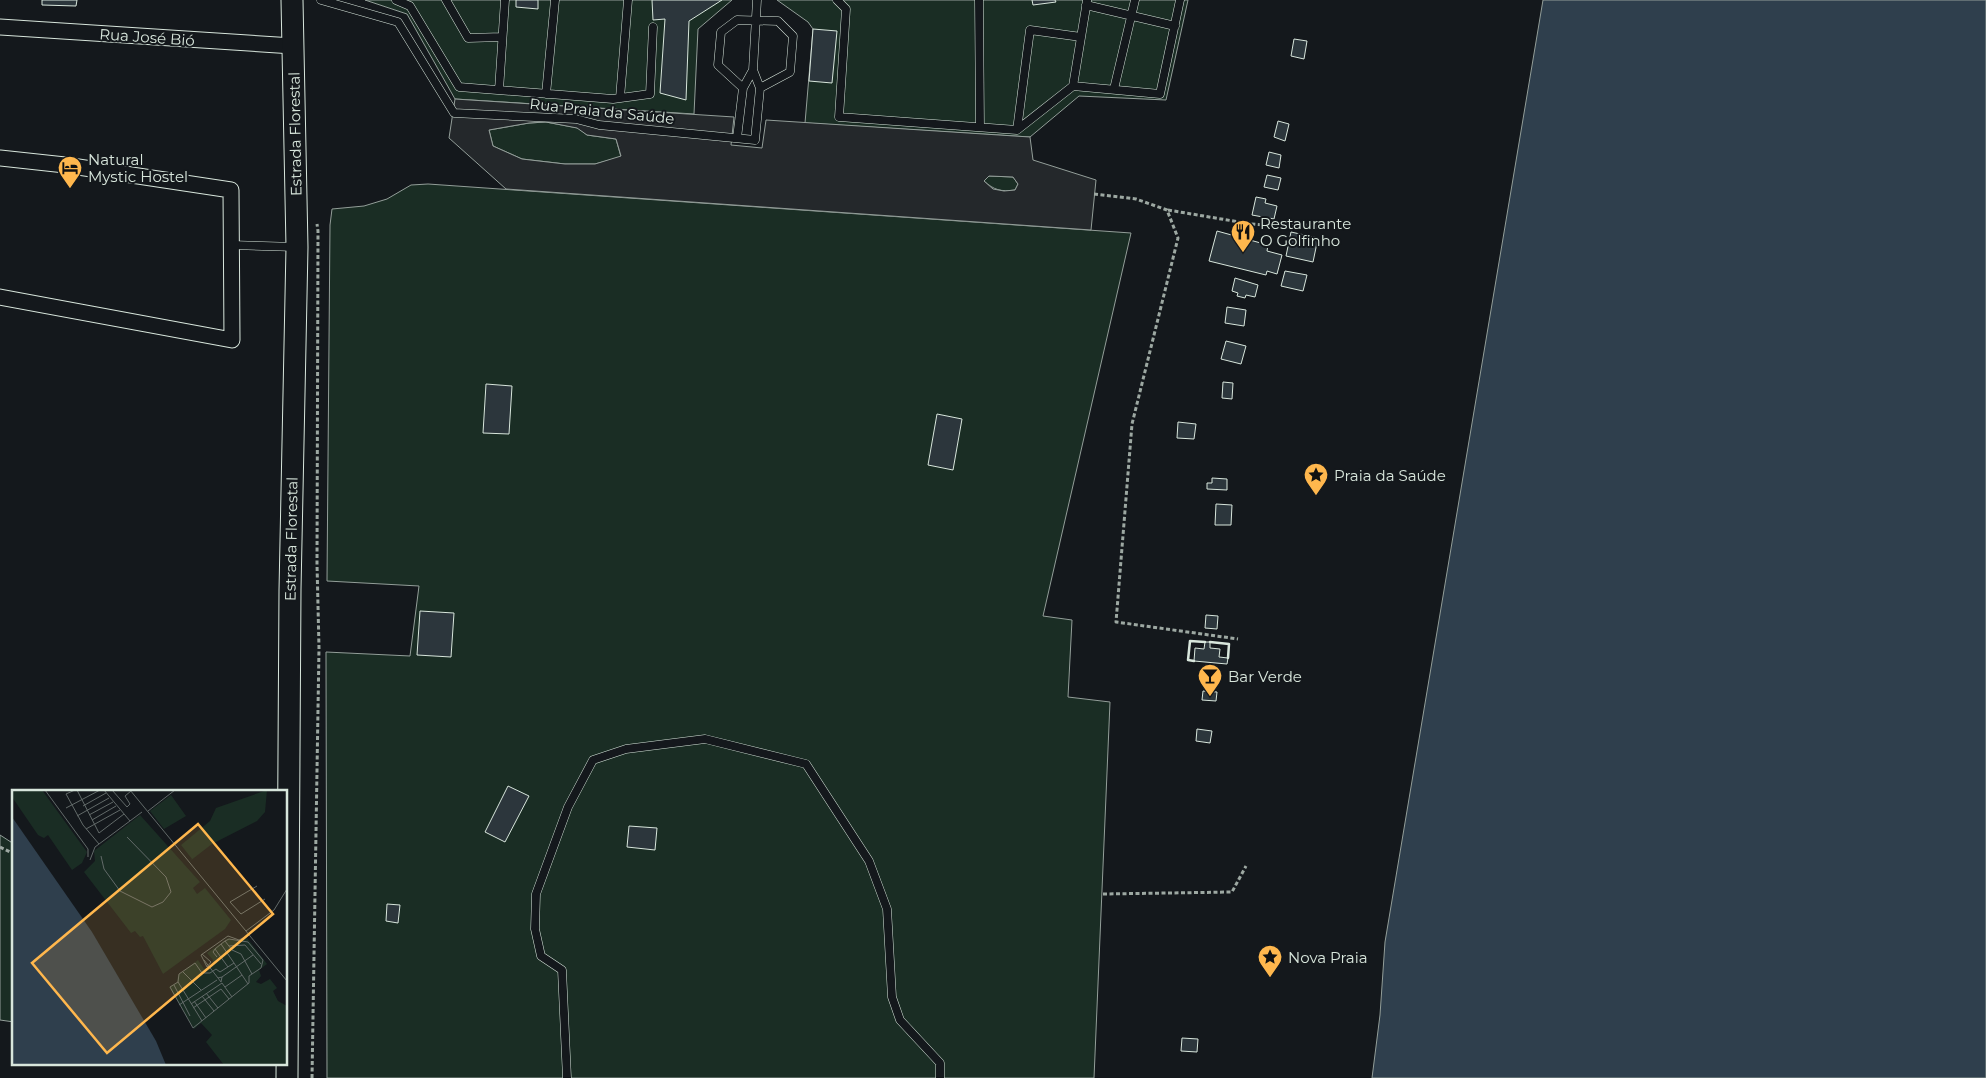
<svg xmlns="http://www.w3.org/2000/svg" width="1986" height="1078" font-family="Montserrat,sans-serif">
<style>
.green{fill:#1a2d24;stroke:#939e99}
.parking{fill:#24282b;stroke:#939e99;fill-rule:evenodd}
.water{fill:#2f3f4d;stroke:#939e99}
.building{fill:#2c363c;stroke:#d8e6dc}
.lines{fill:none;stroke-linecap:round;stroke-linejoin:round}
.service-casing{stroke:#d8e6dc;stroke-width:9}
.minor-casing{stroke:#d8e6dc;stroke-width:17}
.secondary-casing{stroke:#d8e6dc;stroke-width:23}
.path{stroke:#9da8a2;stroke-width:3;stroke-dasharray:4 2.5;stroke-linecap:butt}
.service{stroke:#14181c;stroke-width:8}
.minor{stroke:#14181c;stroke-width:15}
.secondary{stroke:#14181c;stroke-width:21}
.wall{stroke:#d8e6dc;stroke-width:2.5}
.labels{text-anchor:middle;dominant-baseline:central;stroke-width:4;stroke-linejoin:round;paint-order:stroke}
.street-label{font-size:15px;fill:#d8e6dc;stroke:#14181c}
.poi-label{font-size:15px;fill:#d8e6dc;stroke:#14181c;text-anchor:start}
.inset-road{fill:none;stroke:#626a69;stroke-width:1}
.view{fill:#ffb74d;fill-opacity:0.15;stroke:#ffb74d;stroke-width:2.5}
.inset-edge{fill:none;stroke:#d8e6dc;stroke-width:2.5}
</style>
<rect width="100%" height="100%" fill="#14181c"/>
<path class="green" d="M365,0H732L698,29L694,114L455,99L407,14Z
M777,0H1188L1166,100L1079,96L1030,137L805,123L813,29L808,22Z
M546,122L578,128L587,135L616,139L621,157L595,164H565L522,159L493,146L489,130L529,123Z
M989,176L1013,177L1018,184L1015,190C1001,192 994,190 984,181Z
M428,184L1131,233L1043,616L1072,620L1068,697L1110,702L1094,1078H327L326,652L410,656L419,586L327,581L330,225L332,209L364,206L387,199L411,185Z
M0,835L14,844V1022L0,1020Z"/>
<path class="parking" d="M455,99L734,117L731,145L762,148L766,120L1030,137L1033,160L1096,180L1091,230L506,189L449,138ZM546,122L577,128L587,135L616,139L621,156L595,164H565L522,159L493,146L489,130L529,123ZM989,176L1013,177L1018,184L1015,190L1004,191L993,189L984,181Z"/>
<path class="water" d="M1543,0H1986V1078H1372L1380,1015L1385,942Z"/>
<path class="building" d="M42,0H77L76,6L42,5Z
M516,0H538V9L516,7Z
M652,0H722L689,21L686,100L660,93L665,19L653,20Z
M1032,0H1055L1056,2L1033,5Z
M813,29L837,31L832,83L809,81Z
M1294,39L1307,41L1304,59L1291,56Z
M1278,121L1289,124L1285,141L1274,137Z
M1269,152L1281,155L1279,168L1266,165Z
M1267,175L1281,178L1278,190L1264,187Z
M1256,197L1266,199L1265,203L1277,206L1274,219L1252,215Z
M1217,231L1268,245L1267,251L1282,255L1277,274L1267,271L1266,275L1209,261Z
M1291,232L1318,238L1313,262L1286,256Z
M1285,271L1307,275L1303,291L1281,286Z
M1235,278L1258,285L1255,297L1246,295L1245,298L1237,296L1238,293L1232,291Z
M1227,307L1246,310L1244,326L1225,323Z
M1226,341L1246,346L1241,364L1221,359Z
M1223,382L1233,383L1232,399L1222,398Z
M486,384L512,386L509,434L483,433Z
M937,414L962,419L953,470L928,465Z
M1178,422L1196,424L1194,439L1177,438Z
M1212,478L1227,479V490L1207,489V483H1212Z
M1216,504L1232,505L1231,525H1215Z
M420,611L454,613L451,657L417,655Z
M1206,615L1218,616L1217,629L1205,628Z
M1205,642H1210V648L1220,649L1219,657L1228,658L1227,664L1194,661L1195,648L1204,649Z
M1203,691L1217,692L1216,701L1202,700Z
M1197,729L1212,731L1210,743L1196,741Z
M508,786L529,796L505,842L485,832Z
M629,826L657,828L655,850L627,847Z
M387,904L400,905L398,923L386,921Z
M1182,1038L1198,1039L1197,1052L1181,1051Z"/>
<g class="lines">
<defs>
<path id="service" d="M321,0L398,22L454,113L576,119L599,125L755,140L760,88L790,72L793,36L778,21L737,20L721,32L718,65L743,88L737,138
M396,0L410,6L459,87L613,99L650,94L653,27
M446,0L468,38L502,37
M757,0L753,70L760,88
M837,0L846,9L839,117L1017,130L1073,86L1160,94L1180,0
M979,0L980,127
M1086,5L1175,26
M1073,86L1087,1
M743,88L753,70
M1114,89L1135,0
M499,90L505,0
M546,94L555,0
M620,98L628,0
M1017,130L1030,30L1081,37
M231,245L297,247
M567,1078L562,970L541,956L535,929L536,894L568,807L593,760L626,749L705,739L806,764L869,861L887,909L892,997L900,1020L940,1063V1078"/>
<path id="minor" d="M0,27L293,46
M0,158L65,165L231,190L232,340L0,297"/>
<path id="secondary" d="M287,1078L290,590L297,247L292,0"/>
</defs>
<use href="#service" class="service-casing"/>
<use href="#minor" class="minor-casing"/>
<use href="#secondary" class="secondary-casing"/>
<path class="path" d="M1094,194L1136,199L1167,210L1178,238L1132,424L1116,622L1238,639
M1168,210L1251,224L1276,226L1286,222L1317,227
M0,847L14,854
M1103,894L1232,892L1246,866
M312,1078L319,648L317,564L318,231L317,224"/>
<use href="#service" class="service"/>
<use href="#minor" class="minor"/>
<use href="#secondary" class="secondary"/>
<path class="wall" d="M1210,642L1229,644L1228,658
M1194,661L1188,660L1190,641L1205,642"/>
</g>
<defs>
<symbol id="hotel-pin" viewBox="-11 -11 22 30"><path d="M0 17L-7.5 6A9.5 9.5 0 1 1 7.5 6Z" fill="#ffb74d" stroke="#14181c"/><path d="M-6-4.5h1.5V1H6V5H4.5V3h-9V5H-6ZM-4 0a1.8 1.8 0 1 1 3.6 0ZM.5 0V-2.5h3Q6-2.5 6 0Z" fill="#111"/></symbol>
<symbol id="restaurant-pin" viewBox="-11 -11 22 30"><path d="M0 17L-7.5 6A9.5 9.5 0 1 1 7.5 6Z" fill="#ffb74d" stroke="#14181c"/><path d="M-5-6h1v4h1v-4h1v4h1v-4h1v5L-1.5 .5V6h-2V.5L-5-1ZM5-6V6H3V1.5H1.5Q1.5-4 5-6Z" fill="#111"/></symbol>
<symbol id="sight-pin" viewBox="-11 -11 22 30"><path d="M0 17L-7.5 6A9.5 9.5 0 1 1 7.5 6Z" fill="#ffb74d" stroke="#14181c"/><path d="M0-6L1.8-2.2L6-1.7L2.9 1.2L3.7 5.4L0 3.3L-3.7 5.4L-2.9 1.2L-6-1.7L-1.8-2.2Z" fill="#111"/></symbol>
<symbol id="bar-pin" viewBox="-11 -11 22 30"><path d="M0 17L-7.5 6A9.5 9.5 0 1 1 7.5 6Z" fill="#ffb74d" stroke="#14181c"/><path d="M-6-5H6L.8 .8V4.5H3.5V6h-7V4.5H-.8V.8Z" fill="#111"/></symbol>
</defs>
<g fill-rule="evenodd">
<use href="#hotel-pin" x="56" y="154" width="28" height="38"/>
<use href="#restaurant-pin" x="1229" y="218" width="28" height="38"/>
<use href="#sight-pin" x="1302" y="461" width="28" height="38"/>
<use href="#bar-pin" x="1196" y="662" width="28" height="38"/>
<use href="#sight-pin" x="1256" y="943" width="28" height="38"/>
</g>
<g class="labels">
<g class="street-label">
<text transform="translate(147 37) rotate(4)">Rua José Bió</text>
<text transform="translate(602 111) rotate(6)">Rua Praia da Saúde</text>
<text transform="translate(295 134) rotate(-91)">Estrada Florestal</text>
<text transform="translate(291 539) rotate(-89)">Estrada Florestal</text>
</g>
<g class="poi-label">
<text x="88" y="159">Natural<tspan x="88" dy="17">Mystic Hostel</tspan></text>
<text x="1260" y="223">Restaurante<tspan x="1260" dy="17">O Golfinho</tspan></text>
<text x="1334" y="475">Praia da Saúde</text>
<text x="1228" y="676">Bar Verde</text>
<text x="1288" y="957">Nova Praia</text>
</g>
</g>
<g transform="translate(12 790)">
<rect width="275" height="275" fill="#14181c"/>
<path d="M0,0H30L75,62L70,73L60,80L36,45L32,48L26,45L0,7ZM255,0L253,22L245,31L200,54L178,71L180,69L169,55L198,31L204,18ZM159,5L174,26L152,39L138,21ZM128,25L188,92L181,98L185,104L193,98L219,130L213,139L151,184L131,146L128,147L123,141L119,143L72,82L83,71L82,61ZM216,148L226,151L235,148L255,174L247,180L249,186L244,192L249,194L258,189L265,198L261,201L266,211L275,216V275H212L194,252L200,245L189,233L182,239L157,197L165,192L166,185L186,170L192,179L200,176L201,170L195,163Z" fill="#1a2d24"/>
<path d="M0,27L80,142L144,251L154,275H0Z" fill="#2f3f4d"/>
<path class="inset-road" d="M33,0L76,59V67M63,0L54,4L71,35L87,54M65,0L87,43L112,24M92,0L118,31M100,0L115,17L118,14L113,6L119,1M118,0L275,191M71,16L94,3M54,18L88,0M136,21L163,0M77,25L101,12M65,26L97,8M80,30L104,16M74,39L108,20M89,66L92,79L108,101L140,117L151,112L159,102L154,87L115,47M78,70L83,57L130,22M245,96L218,112L229,124L253,109M234,141L262,120L275,99M213,151L220,160L229,164L240,184M217,156L233,155L249,174M203,159L216,177M190,164L199,172L195,177L189,165L216,146L227,150L237,145M205,167L201,162L203,159L209,154L213,151L217,149L236,152L251,170L249,178L237,186V193L181,238L158,197L166,192L167,184L183,173L190,183H198L204,179L208,182L222,173L209,154M192,170L206,188L210,187L209,192L206,188M222,173L236,194M171,182L189,200M210,187L241,165M166,192L190,231M210,193L220,207M162,195L178,226M213,197L230,185M194,203L206,218M190,206L202,221M182,211L194,228M179,214L210,193M167,215L205,190M181,218L209,199L217,209"/>
<path class="view" d="M186,34L261,124L95,263L20,173Z"/>
<rect width="275" height="275" class="inset-edge"/>
</g>
</svg>
